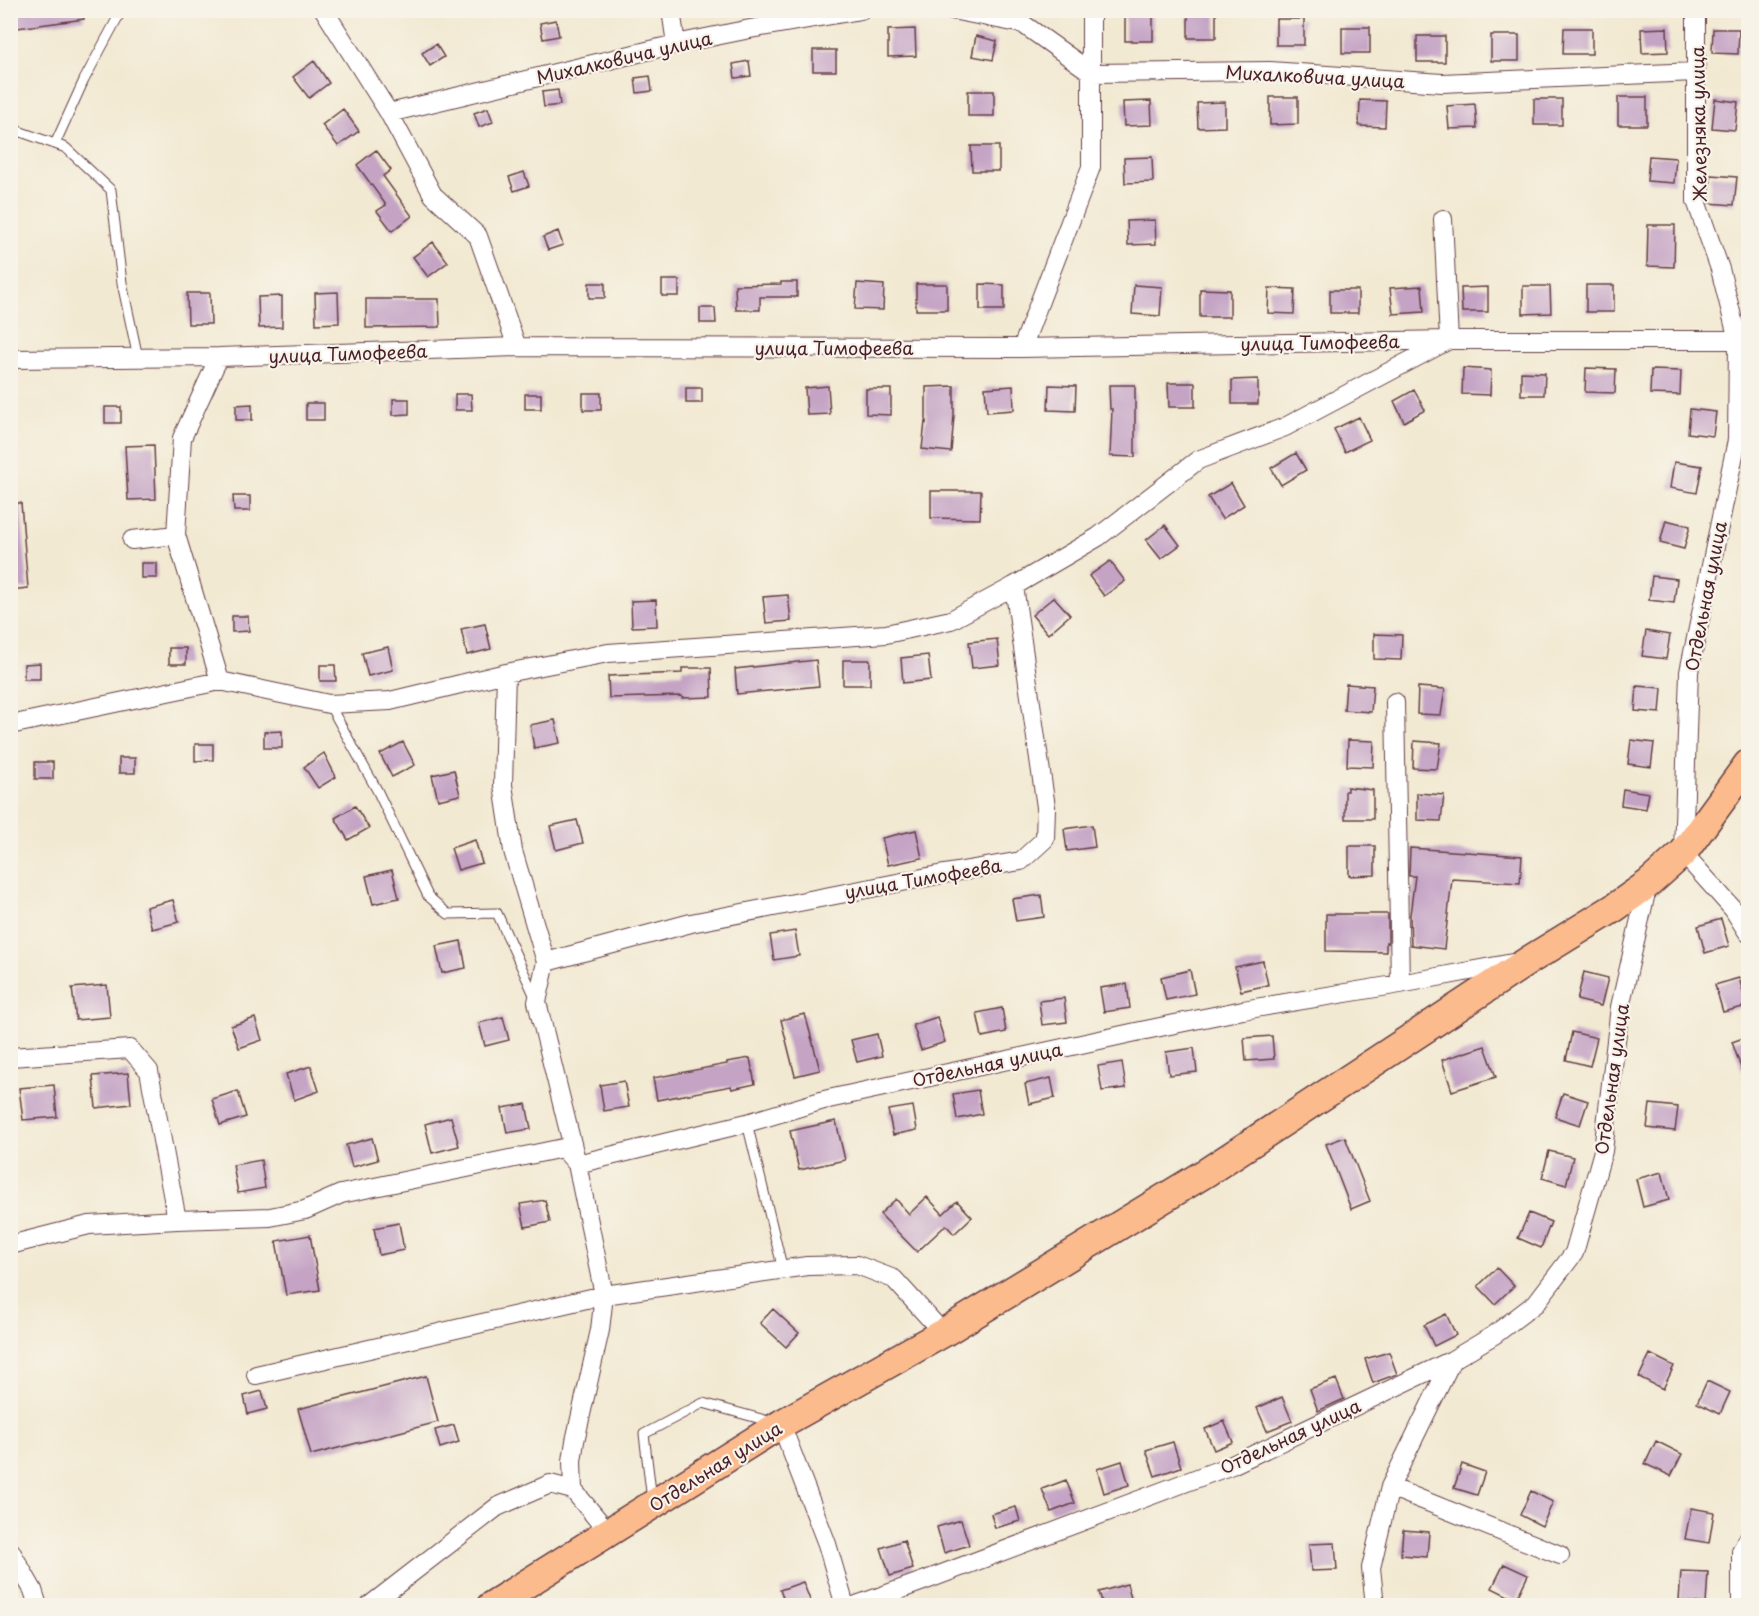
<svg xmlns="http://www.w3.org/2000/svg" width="1759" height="1616" font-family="'Playpen Sans',sans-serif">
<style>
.building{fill:#c4a3c5}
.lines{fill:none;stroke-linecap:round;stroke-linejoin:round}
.lane-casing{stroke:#633d44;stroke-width:11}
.street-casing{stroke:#633d44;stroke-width:20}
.primary-casing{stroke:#633d44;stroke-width:31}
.lane{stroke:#fff;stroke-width:9}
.street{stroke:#fff;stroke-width:18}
.primary{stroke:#fbbb8d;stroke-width:28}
.labels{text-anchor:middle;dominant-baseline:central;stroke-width:4.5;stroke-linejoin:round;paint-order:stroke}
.street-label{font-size:18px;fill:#4a1f2b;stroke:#f7f3e8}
</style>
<rect width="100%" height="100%" fill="#f7f3e8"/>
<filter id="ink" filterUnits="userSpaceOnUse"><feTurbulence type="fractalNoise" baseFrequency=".0167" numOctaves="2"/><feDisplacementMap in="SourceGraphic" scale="12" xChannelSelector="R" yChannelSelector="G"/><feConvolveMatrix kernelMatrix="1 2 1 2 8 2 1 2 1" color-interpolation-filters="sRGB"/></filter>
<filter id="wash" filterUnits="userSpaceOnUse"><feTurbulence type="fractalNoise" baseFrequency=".008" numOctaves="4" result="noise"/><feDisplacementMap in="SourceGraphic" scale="24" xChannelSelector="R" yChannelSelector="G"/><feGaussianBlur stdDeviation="1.35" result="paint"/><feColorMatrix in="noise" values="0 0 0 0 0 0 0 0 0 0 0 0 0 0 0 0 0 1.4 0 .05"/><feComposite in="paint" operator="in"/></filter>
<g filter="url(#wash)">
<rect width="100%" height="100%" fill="#f2e9d2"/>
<g id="blocks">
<path class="building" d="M10,10H83L84,19L10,29Z
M1188,12H1216V38H1188Z
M1125,15H1153V41H1125Z
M1276,19H1304V45H1276Z
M556,20L559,36L543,39L540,23Z
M1342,27H1370V53H1342Z
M1564,28H1592V54H1563Z
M1667,28L1668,52L1642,53L1641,29Z
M915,29L916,56L888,57V30Z
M1713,29H1739L1738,54L1712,53Z
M1491,35H1519V61H1491Z
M976,36L997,41L993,60L972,56Z
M1417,36H1445V62H1417Z
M436,44L444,57L430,66L422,53Z
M813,50H836V71H813Z
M314,61L329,83L309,98L293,77Z
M749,61L751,76L735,78L733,64Z
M650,76L652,91L637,93L635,78Z
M558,90L560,105L544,107L542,92Z
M968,91H994V116H968Z
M1270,97H1298V124L1270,125Z
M1618,97H1647V125H1618Z
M1534,99H1562V125H1534Z
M1715,99L1738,102L1735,130L1712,128Z
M1360,100L1386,101L1385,127L1359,126Z
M1151,101L1152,125L1124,126L1123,102Z
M1225,102V127L1198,128L1197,103Z
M1475,104L1477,128L1449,129L1447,106Z
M488,108L493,122L479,127L474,113Z
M343,109L359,131L338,146L322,125Z
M971,146H999V171H972Z
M376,150L391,170L383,176L412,216L392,231L377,211L386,205L357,165Z
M1649,156L1676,158L1674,183L1647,181Z
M1152,157L1153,182L1125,183L1124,158Z
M524,172L529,186L514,191L509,177Z
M1711,175L1737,177L1734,205L1709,203Z
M1155,220L1156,244L1128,245L1127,221Z
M1648,225H1675L1674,267L1647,266Z
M558,231L563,245L548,250L543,237Z
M433,242L448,262L428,277L413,257Z
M662,280H679V296H662Z
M781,282H797V297H760V310H736L735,285L781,284Z
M589,283H605V298H589Z
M857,283L884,285L883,310L855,309Z
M916,284H947V310H916Z
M980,284L1004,285V310H980Z
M1134,285L1162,287L1160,316L1132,314Z
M1586,285H1614V312H1586Z
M1422,286L1424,312L1393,314L1390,288Z
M1523,286H1550L1551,313L1523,314Z
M1488,287V312H1462L1461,288Z
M1269,288L1295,289L1294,314L1268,313Z
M1200,289L1230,290V317H1200Z
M1330,290H1358V313H1330Z
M338,292L339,323L316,324L315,293Z
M187,293H210L211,324H188Z
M282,296V327L259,328L258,297Z
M366,299H439L440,327L366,328Z
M700,308H715L716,323H700Z
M1463,368L1491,370L1490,395L1462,394Z
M1586,368L1616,369L1615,393L1585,392Z
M1651,370L1681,371L1680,395L1650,394Z
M1521,372L1545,373L1544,395H1521Z
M1258,379V404H1232V380Z
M1168,383H1195V407H1169Z
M1049,385L1076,386L1075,411L1048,410Z
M1109,385H1135V457L1110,456L1112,409H1110Z
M828,386L830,414L807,415L805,388Z
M954,386V415L951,452L922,449L925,422L926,423V387Z
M1013,386L1014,410L987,412L985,388Z
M686,388H702V403H686Z
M866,389H891V415L866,414Z
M1414,390L1425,410L1404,422L1394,401Z
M583,393H601V410H583Z
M455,394H471L472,410H455Z
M525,394H541V409H525Z
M393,399H409V414L393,415Z
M306,403H324V420H306Z
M252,404V420H236V405Z
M105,407H121V423H105Z
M1690,409L1716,412L1713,436L1688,433Z
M1359,417L1370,440L1345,452L1334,429Z
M154,445L156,499L128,500L125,446Z
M1296,453L1306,470L1281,485L1271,468Z
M1674,462L1702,466L1697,493L1670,488Z
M1231,483L1244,505L1222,519L1208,497Z
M931,491H981L980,519L931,518Z
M233,496H250V511H234Z
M10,503H21L28,588L10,590Z
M1666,520L1690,526L1684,549L1660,543Z
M1165,525L1180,545L1161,559L1146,540Z
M1110,561L1125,581L1104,596L1089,576Z
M141,563H157V578H141Z
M1652,576L1677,579L1674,603L1649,600Z
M788,595L791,621L766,623L763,597Z
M1054,597L1070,615L1048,634L1032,615Z
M656,600L657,626L632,627L631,601Z
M232,616H248L249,631L232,632Z
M485,624L491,649L467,655L461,629Z
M1646,631L1670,635L1666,659L1642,656Z
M1374,634L1402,635L1401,660L1374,659Z
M997,639L1000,665L972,668L969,642Z
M388,647L393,670L368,676L362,653Z
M169,648H186V664H169Z
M928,655L931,680L903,683L901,658Z
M816,660L819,686L737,694L735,669Z
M843,660H870V685H843Z
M40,663V679H24V664Z
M320,665H335L336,681H320Z
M682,668H711L712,697L682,698V696L609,698L608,676L682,673Z
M1346,684L1373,686L1371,712L1344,710Z
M1637,686L1662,688L1660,713L1635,711Z
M1418,687L1445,689L1441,715L1417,714Z
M555,720L560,743L534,748L530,725Z
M282,731V748H264V732Z
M1348,740L1374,741L1373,767L1347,766Z
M1631,740L1654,743L1651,767L1628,764Z
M1414,741L1441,743L1437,769L1413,768Z
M403,742L415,765L392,777L380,754Z
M195,744H213V760L195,761Z
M324,753L336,777L318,788L304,767Z
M119,758H135V773H119Z
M35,762H53V779H35Z
M454,770L460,795L438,800L432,775Z
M1347,787L1373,790V819H1345V791H1347Z
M1623,789L1649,793L1646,809L1621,805Z
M1417,793L1444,795L1441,821L1417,820Z
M355,806L369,828L348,840L335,818Z
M577,820L583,843L556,850L550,826Z
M1092,825L1095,847L1067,851L1064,829Z
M916,830L922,858L888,865L882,838Z
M475,840L482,863L458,870L451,848Z
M1349,846H1375V875L1349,876Z
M1410,848L1522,856L1520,883L1452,879L1444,949L1411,945L1410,915L1415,876H1409Z
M392,870L399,898L373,904L366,876Z
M1041,895L1044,917L1016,921L1012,899Z
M173,900L179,922L152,929L146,907Z
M1326,914H1388V943L1386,942V952L1326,951Z
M1721,919L1729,946L1705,953L1698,926Z
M795,931L799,956L774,960L770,935Z
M461,941L466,968L442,973L436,946Z
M1263,961L1268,985L1241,991L1235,967Z
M1190,970L1195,994L1166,1000L1161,977Z
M1584,972L1608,978L1601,1006L1577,1000Z
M1739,978L1747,1006L1723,1012L1715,985Z
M1127,984L1130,1008L1104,1012L1100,988Z
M107,985L110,1017L76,1020L72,988Z
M1064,998L1067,1022L1042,1025L1039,1001Z
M1002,1008L1006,1032L982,1037L977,1013Z
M805,1014L820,1070L795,1076L781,1020Z
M503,1017L509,1040L485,1046L479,1023Z
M937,1017L945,1042L921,1050L913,1025Z
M255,1018L262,1040L239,1048L231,1026Z
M1572,1032L1597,1038L1590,1066L1566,1060Z
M877,1034L882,1056L857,1062L851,1040Z
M1272,1036L1274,1059L1246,1061L1244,1038Z
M1749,1036V1081L1746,1082L1732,1042Z
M1485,1046L1496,1077L1452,1091L1442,1060Z
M1194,1048L1197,1072L1169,1075L1166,1052Z
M750,1058L755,1084L732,1089L731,1086L657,1100L653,1078L727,1064V1062Z
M1122,1062L1126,1088L1102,1091L1098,1066Z
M311,1066L319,1091L294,1100L286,1074Z
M128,1073L131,1104L96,1108L93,1076Z
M1051,1078L1055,1098L1029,1104L1025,1084Z
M624,1081L629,1107L604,1111L600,1085Z
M54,1085L57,1117L23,1120L19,1088Z
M978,1090L982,1114L957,1119L953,1094Z
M238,1091L246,1117L220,1125L212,1099Z
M1563,1093L1588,1101L1580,1125L1555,1117Z
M526,1104L531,1129L507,1133L502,1108Z
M1650,1104L1678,1107L1675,1131L1647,1128Z
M913,1106L917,1130L893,1135L888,1110Z
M451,1117L459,1146L432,1153L425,1124Z
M836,1121L845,1160L799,1170L790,1131Z
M1345,1137L1370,1201L1351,1209L1326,1144Z
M372,1138L378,1160L352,1167L346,1145Z
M1549,1151L1573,1157L1566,1185L1542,1178Z
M261,1160L265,1188L238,1193L233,1165Z
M1662,1172L1669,1200L1643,1207L1636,1179Z
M927,1197L943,1214L957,1201L972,1217L954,1234L946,1225L917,1252L880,1214L896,1199L909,1214Z
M545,1200L550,1222L525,1227L520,1204Z
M1529,1213L1551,1222L1541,1248L1518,1238Z
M399,1223L404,1250L379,1255L374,1228Z
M310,1235L320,1290L286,1295L276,1241Z
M1497,1268L1514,1286L1495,1304L1478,1286Z
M773,1309L799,1333L786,1347L760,1323Z
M1446,1314L1456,1335L1434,1346L1424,1325Z
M1389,1352L1397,1374L1373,1383L1365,1359Z
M1650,1354L1674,1366L1663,1389L1639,1377Z
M426,1376L438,1422L311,1455L298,1409Z
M1336,1379L1344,1399L1318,1411L1310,1389Z
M1707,1381L1730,1392L1720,1414L1697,1403Z
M262,1391L267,1409L248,1414L244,1396Z
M1282,1397L1292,1421L1267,1431L1257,1408Z
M1224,1421L1233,1442L1214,1450L1205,1429Z
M454,1425L459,1442L440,1448L435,1430Z
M1656,1441L1682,1454L1671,1476L1645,1464Z
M1173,1442L1181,1467L1155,1476L1146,1450Z
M1122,1461L1129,1485L1104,1493L1097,1469Z
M1462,1464L1485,1472L1477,1495L1454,1488Z
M1066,1480L1075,1503L1051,1512L1042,1489Z
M1531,1491L1553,1502L1542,1526L1520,1515Z
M1016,1507L1020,1521L995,1528L991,1514Z
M1691,1508L1714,1512L1709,1543L1685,1539Z
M961,1520L969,1545L944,1553L937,1527Z
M1403,1530L1429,1532L1427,1557L1401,1555Z
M904,1540L913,1569L890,1576L881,1548Z
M1335,1543L1337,1570L1311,1571L1309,1544Z
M1504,1564L1528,1575L1516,1600L1492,1588Z
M1681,1571L1708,1572L1706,1604L1679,1601Z
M803,1582L812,1605H786L780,1590Z
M1127,1584L1133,1605H1103L1099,1592Z"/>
</g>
</g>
<g filter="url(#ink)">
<use href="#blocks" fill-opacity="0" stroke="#633d44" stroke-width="1.5"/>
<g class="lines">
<defs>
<path id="lane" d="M10,128L66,148L111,190L122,283L138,358
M55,144L84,80L118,17V10
M329,704L377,790L428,896L448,914L497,913L535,997
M747,1123L783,1270
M652,1500L644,1434L703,1403L772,1422"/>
<path id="street" d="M324,10L389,113L433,195L478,236L517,347
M671,10L676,44
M952,10L1023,24L1092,73L1270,71L1442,83L1695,72
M1696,10V201L1720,269L1738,340L1737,440L1689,672L1683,853L1733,909L1748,933
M389,113L676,44L750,29L861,10
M1022,348L1091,167V10
M219,357L182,438L176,535L220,681L329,704L390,701L506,673
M10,359L219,357L517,347L1022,348L1449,340H1748
M132,540L176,535
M1014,586L951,620L886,634L608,653L506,673L503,785L513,851L546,962L691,923L938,875L1021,861L1045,839L1046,807L1014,586L1098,537L1198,460L1285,427L1449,340L1443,219
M1395,702L1400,984
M10,725L220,681
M546,962L537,1002L577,1164L747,1123L824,1100L1136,1032L1243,1010L1400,984L1518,962
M10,1057L130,1049L149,1071L177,1220L89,1225L10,1245
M177,1220L270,1217L305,1210L341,1194L563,1148L577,1164L604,1295L600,1330L575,1441L572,1461L573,1490
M256,1375L604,1295L807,1266L857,1265L894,1279L943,1333
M781,1424L827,1544L845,1606
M1390,1487L1452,1360L1494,1335L1536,1303L1574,1253L1603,1151L1620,1007L1648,884
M10,1550L33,1590L38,1606
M369,1606L497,1507L550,1484L573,1490L608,1532
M854,1606L926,1580L1232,1465L1452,1360
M1375,1606L1371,1568L1390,1487L1560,1555
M1741,1606V1551L1748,1539"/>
<path id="primary" d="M491,1606L781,1424L943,1333L1207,1172L1531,959L1614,908L1648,884L1683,853L1748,764"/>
</defs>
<use href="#lane" class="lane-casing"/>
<use href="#street" class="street-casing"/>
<use href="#primary" class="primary-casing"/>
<use href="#lane" class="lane"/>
<use href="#street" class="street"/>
<use href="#primary" class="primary"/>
</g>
</g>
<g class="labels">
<g class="street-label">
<text transform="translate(624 57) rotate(-13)">Михалковича улица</text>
<text transform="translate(1315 76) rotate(3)">Михалковича улица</text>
<text transform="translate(1698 124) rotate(-91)">Железняка улица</text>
<text transform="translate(1320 342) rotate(-1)">улица Тимофеева</text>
<text x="834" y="347">улица Тимофеева</text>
<text transform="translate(348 353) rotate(-2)">улица Тимофеева</text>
<text transform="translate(1705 596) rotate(-79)">Отдельная улица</text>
<text transform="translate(923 878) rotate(-10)">улица Тимофеева</text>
<text transform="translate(987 1064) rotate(-12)">Отдельная улица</text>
<text transform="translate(1611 1079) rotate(-82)">Отдельная улица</text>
<text transform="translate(1290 1436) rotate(-25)">Отдельная улица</text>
<text transform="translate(715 1466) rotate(-32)">Отдельная улица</text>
</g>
</g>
<rect width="1759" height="1616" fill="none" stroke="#f7f3e8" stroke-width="36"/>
</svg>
